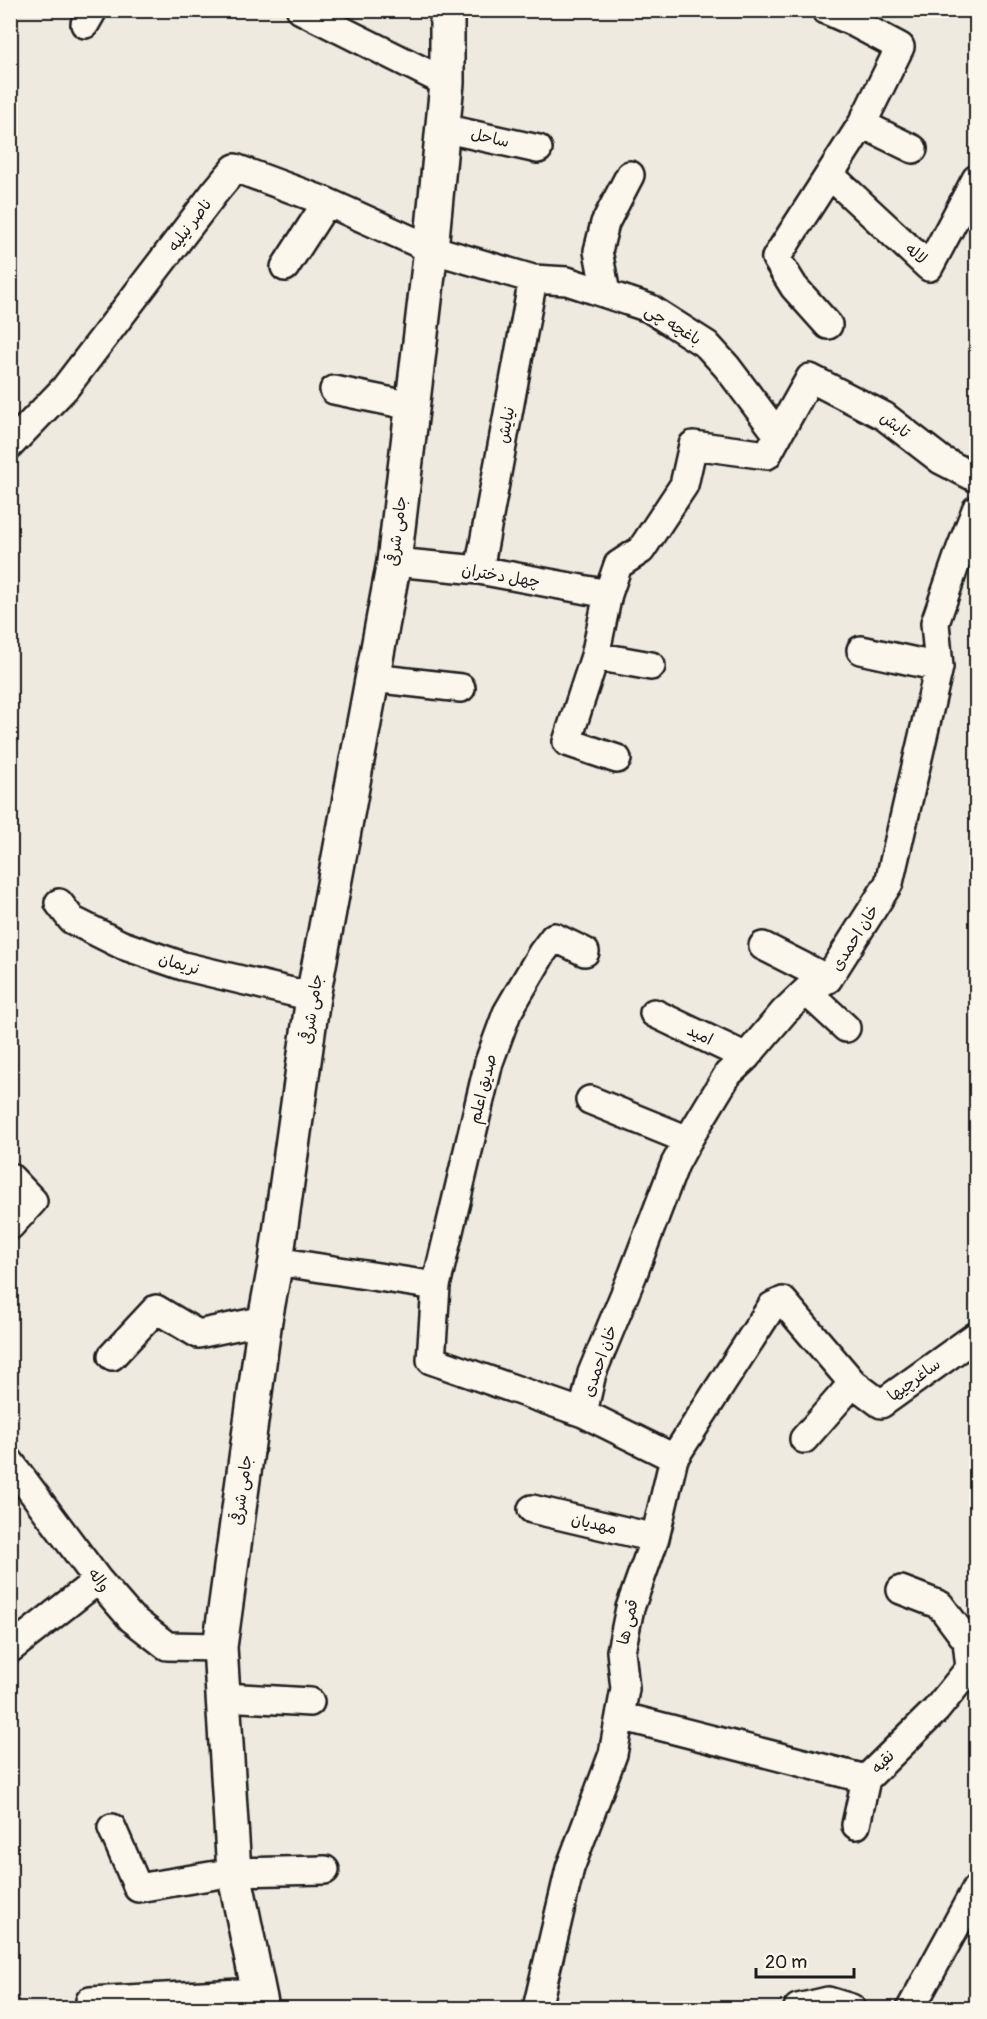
<svg xmlns="http://www.w3.org/2000/svg" width="987" height="2019" font-family="Pangolin,'Playpen Sans Arabic',sans-serif">
<style>
.lines{fill:none;stroke-linecap:round;stroke-linejoin:round}
.street-casing{stroke:#1c1c1c;stroke-width:32}
.secondary-casing{stroke:#1c1c1c;stroke-width:38}
.street{stroke:#fbf7ec;stroke-width:27}
.secondary{stroke:#fbf7ec;stroke-width:33}
.labels{text-anchor:middle;dominant-baseline:central;stroke-width:4.5;stroke-linejoin:round;paint-order:stroke}
.street-label{font-size:16px;fill:#1c1c1c;stroke:#fbf7ec}
</style>
<rect width="100%" height="100%" fill="#eeeadf"/>
<filter id="ink" filterUnits="userSpaceOnUse"><feTurbulence type="fractalNoise" baseFrequency=".0167" numOctaves="2"/><feDisplacementMap in="SourceGraphic" scale="12" xChannelSelector="R" yChannelSelector="G"/><feConvolveMatrix kernelMatrix="1 2 1 2 8 2 1 2 1" color-interpolation-filters="sRGB"/></filter>
<g filter="url(#ink)">
<g class="lines">
<defs>
<path id="street" d="M301,10L447,83
M826,10L851,21L900,47L862,124L776,258L794,287L828,325
M85,24L93,10
M862,124L913,149
M442,128L538,149
M830,175L929,267L976,179
M285,267L327,202
M606,293L598,251L605,223L630,175
M334,390L412,406
M10,445L65,388L215,192L235,168L327,202L431,249L533,279L567,281L649,308L707,345L727,367L778,435L810,378L884,416L941,460L976,478
M394,562L479,570L608,594
M479,570L533,279
M861,650L939,667
M595,656L651,666
M372,678L461,688
M617,759L567,742L595,656L608,594L618,565L641,550L684,485L693,445L767,455L778,435
M59,903L72,920L122,945L183,966L313,997
M763,946L828,979
M806,991L846,1028
M654,1013L746,1057
M590,1100L688,1140
M10,1177L33,1201L10,1226
M276,1261L436,1286L431,1360L583,1413L674,1458
M436,1286L489,1062L507,1013L542,953L554,937L585,952
M112,1356L156,1309L198,1334L265,1320
M583,1413L592,1373L633,1274L675,1164L688,1140L728,1074L746,1057L784,1012L806,991L828,979L889,883L939,667L935,623L961,548L976,510
M804,1439L853,1383
M10,1462L98,1580L131,1618L167,1646L220,1647
M532,1509L655,1538
M10,1649L98,1580
M225,1697L310,1702
M620,1716L866,1779L936,1710L970,1668L967,1641L940,1605L901,1590
M856,1825L866,1779
M112,1828L138,1888L234,1872L325,1870
M90,2001L259,1992
M537,2008L570,1868L613,1754L625,1689L621,1651L630,1608L655,1538L674,1458L772,1306L783,1301L853,1383L881,1404L976,1336
M798,2008L828,2001L851,2008
M911,2008L976,1889"/>
<path id="secondary" d="M262,2008L234,1872L220,1647L265,1320L276,1261L313,997L394,562L431,249L447,83V10"/>
</defs>
<use href="#street" class="street-casing"/>
<use href="#secondary" class="secondary-casing"/>
<use href="#street" class="street"/>
<use href="#secondary" class="secondary"/>
</g>
</g>
<g class="labels">
<g class="street-label">
<text transform="translate(490 138) rotate(13)">ساحل</text>
<text transform="translate(190 225) rotate(-53)">ناصر نیلیه</text>
<text transform="translate(916 254) rotate(40)">لاله</text>
<text transform="translate(673 325) rotate(31)">باغچه چی</text>
<text transform="translate(506 425) rotate(-79)">نیایش</text>
<text transform="translate(895 425) rotate(36)">تابش</text>
<text transform="translate(397 531) rotate(-83)">جامی شرقی</text>
<text transform="translate(501 576) rotate(9)">چهل دختران</text>
<text transform="translate(855 938) rotate(-58)">خان احمدی</text>
<text transform="translate(179 964) rotate(16)">نریمان</text>
<text transform="translate(312 1009) rotate(-81)">جامی شرقی</text>
<text transform="translate(700 1035) rotate(26)">امید</text>
<text transform="translate(483 1089) rotate(-76)">صدیق اعلم</text>
<text transform="translate(600 1361) rotate(-71)">خان احمدی</text>
<text transform="translate(914 1380) rotate(-36)">ساغرچیها</text>
<text transform="translate(242 1490) rotate(-82)">جامی شرقی</text>
<text transform="translate(594 1524) rotate(13)">مهدیان</text>
<text transform="translate(99 1580) rotate(52)">واله</text>
<text transform="translate(628 1622) rotate(-77)">قمی ها</text>
<text transform="translate(883 1762) rotate(-45)">نقیه</text>
</g>
</g>
<rect width="987" height="2019" fill="none" stroke="#fbf7ec" stroke-width="36"/>
<rect x="18" y="18" width="951" height="1983" fill="none" stroke="#1c1c1c" stroke-width="2" filter="url(#ink)"/>
<path d="M756 1968v9h98v-9" fill="none" stroke="#1c1c1c" stroke-width="3"/>
<text x="765" y="1968" font-size="18" fill="#1c1c1c" stroke="#fbf7ec" stroke-width="4.5" paint-order="stroke">20 m</text>
</svg>
